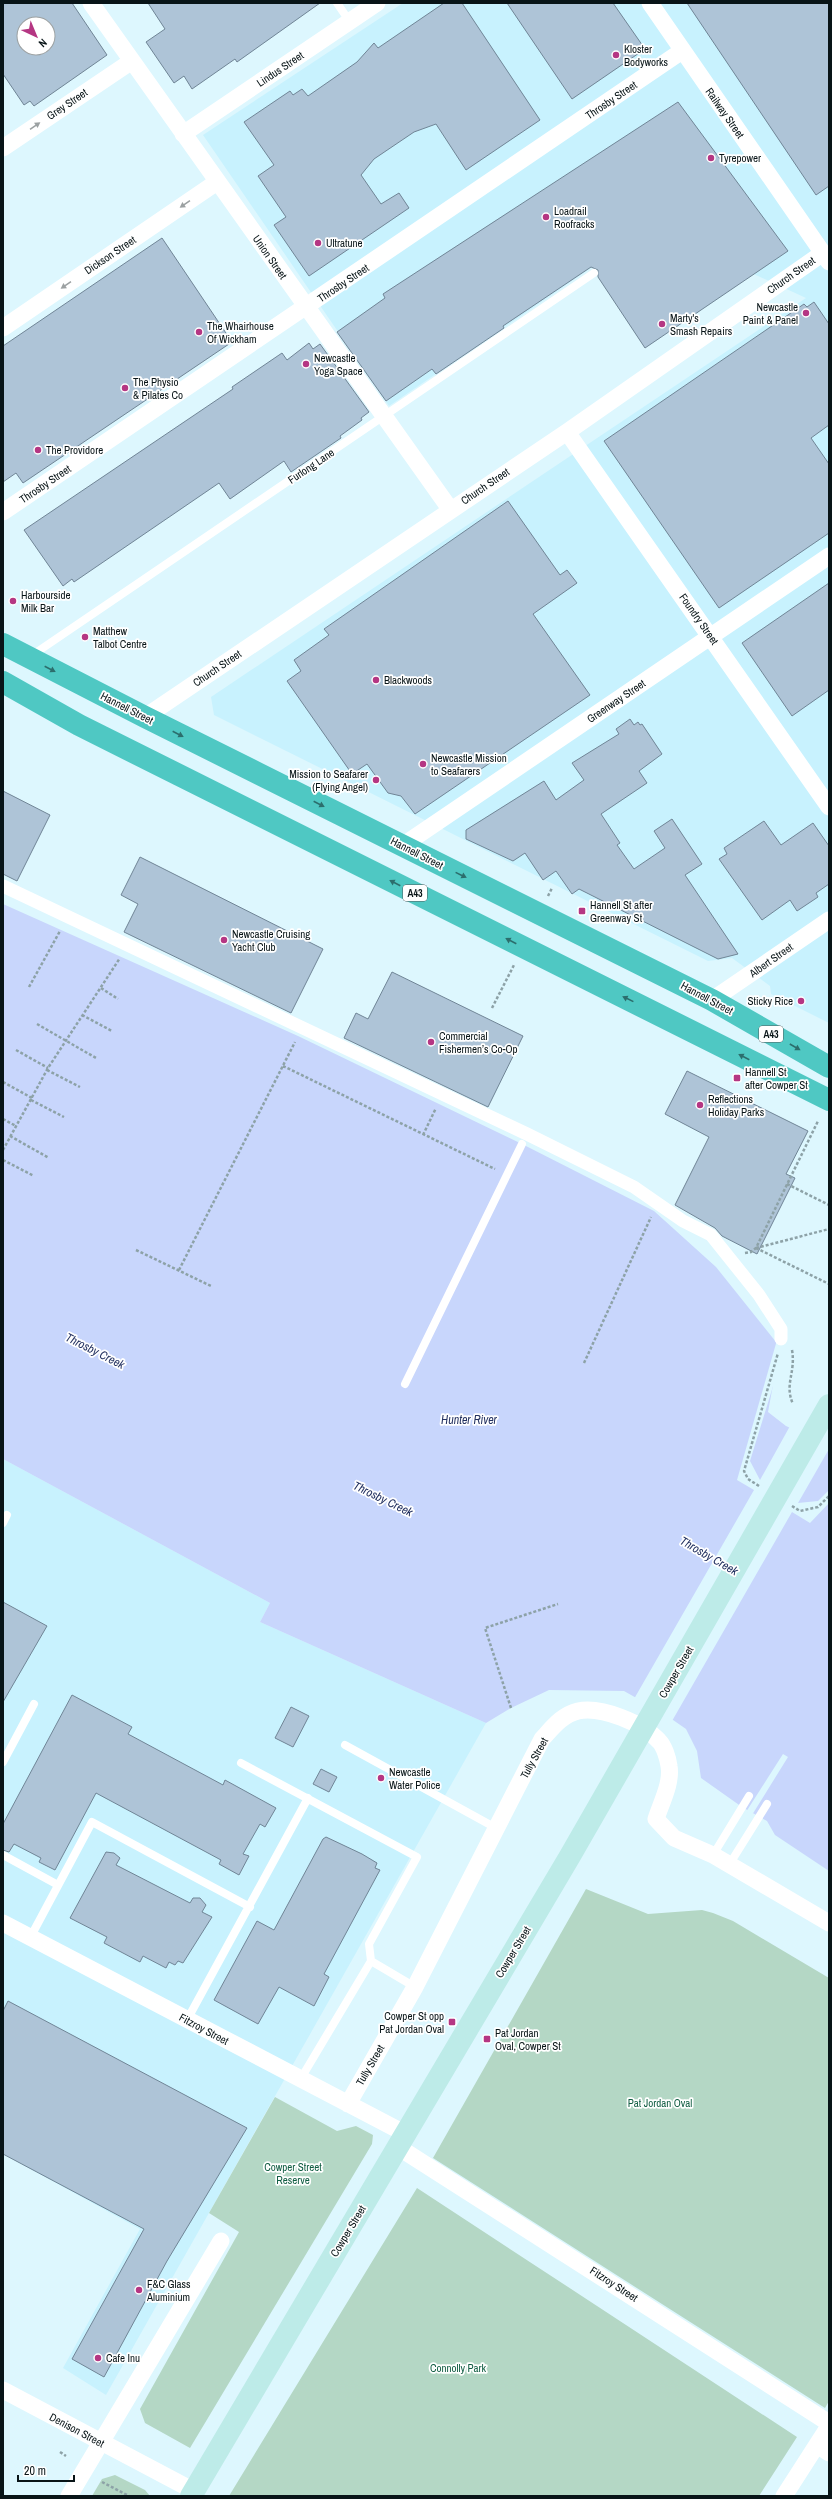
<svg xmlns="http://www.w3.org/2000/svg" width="832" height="2499" font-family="'Archivo Narrow',sans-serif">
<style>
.built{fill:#c8f2fe}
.green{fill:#b4d7c5}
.water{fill:#c8d6fc}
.pier{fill:#ddf7fe}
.building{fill:#aec4d7;stroke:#708596;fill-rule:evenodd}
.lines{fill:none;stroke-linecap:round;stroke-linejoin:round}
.path{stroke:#8da2a7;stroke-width:2.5;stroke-dasharray:3 2;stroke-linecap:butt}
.service{stroke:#fff;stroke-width:8}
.pedestrian{stroke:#fff;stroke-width:13}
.minor{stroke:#fff;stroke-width:17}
.secondary{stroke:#bdebe8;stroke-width:22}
.trunk{stroke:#4fc8c3;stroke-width:22}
.oneway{fill:#9ca1a2}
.oneway2{fill:#2c6e6d}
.poi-dot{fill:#b53683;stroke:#fff;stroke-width:1.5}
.labels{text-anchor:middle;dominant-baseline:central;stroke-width:3.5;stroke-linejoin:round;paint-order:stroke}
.shield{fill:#fff;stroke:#525a5d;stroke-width:1}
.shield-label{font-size:10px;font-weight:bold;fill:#081417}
.poi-label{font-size:11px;fill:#081417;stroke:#fff;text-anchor:start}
.street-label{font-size:11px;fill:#081417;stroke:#fff}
.park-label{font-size:11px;fill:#105d42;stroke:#fff}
.water-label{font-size:12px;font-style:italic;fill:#233160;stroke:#fff}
</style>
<rect width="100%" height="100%" fill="#ddf7fe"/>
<path class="built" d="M403,3H829V1023L771,994L770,986L732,958L708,961L214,715L211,697L806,298L651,227L389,406L203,135Z
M3,1459L270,1603L260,1622L486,1723L106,2395L63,2368L140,2229L3,2154Z"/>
<path class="green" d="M586,1889L648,1914L702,1910L713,1913L733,1921L829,1978V2401L825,2408L433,2158Z
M275,2097L337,2131L356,2126L373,2135L372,2144L190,2448L145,2423L140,2409L239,2232L209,2213Z
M417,2188L797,2437L759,2496H229Z
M115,2475L145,2490L150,2496H92L102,2479Z"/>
<path class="water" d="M3,904L298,1036L522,1144L654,1211L716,1267L780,1347L768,1412L786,1426L829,1446V1871L775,1835L767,1821L742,1807L701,1778L697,1751L686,1729L663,1713L624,1691L549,1690L511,1708L486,1723L260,1622L270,1603L3,1459Z"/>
<path class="pier" d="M777,1340L782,1347L778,1370L750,1461L760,1480L790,1426L829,1443V1449L798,1503L818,1501L829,1490V1503L810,1523L792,1512L672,1721L634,1699L754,1490L737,1480Z
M783,1754L788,1757L752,1815L746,1812Z"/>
<path class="building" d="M3,3H72L107,55L34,106L30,101L24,105L3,74ZM24,24H48V48H24Z
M148,3H320L237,62L235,59L192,89L184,76L174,83L146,42L165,29Z
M444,3H462L540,120L466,170L436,124L414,132L374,159L361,175L381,204L399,193L409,208L309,276L274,225L286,217L258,176L274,165L244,122L290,91L293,95L302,89L308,96L357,62L374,43L378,48Z
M507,3H613L645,49L572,99Z
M687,3H829V186L816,195Z
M678,102L788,251L645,348L598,277V270L591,267L503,326L504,328L436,374L432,369L386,401L337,332L385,298L383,294Z
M162,238L232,342L23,483L16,473L3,482V346Z
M814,302L829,324V425L811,438L829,464V533L719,608L604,441L804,304L807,307Z
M309,343L313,349L320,344L369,412L361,418L362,420L340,436L341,438L291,472L284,461L230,499L219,483L74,582L72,579L63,586L24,530L233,389L232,387L282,353L287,360Z
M508,501L560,575L567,570L577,583L533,614L590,695L415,814L401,796L388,793L367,764L352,774L287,681L301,671L294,660L329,635L324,629Z
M829,583V690L792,716L742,643Z
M630,719L634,725L638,722L640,725L642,724L662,754L639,771L647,783L601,814L620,843L617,845L634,869L665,848L654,831L672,819L702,864L685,875L738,954L718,959L579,889L572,894L556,871L543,880L525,853L513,861L466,839V830L544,781L556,800L584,780L572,763L619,734L616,729Z
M3,791L50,815L17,881L3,874Z
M764,821L781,845L813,823L829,846V884L816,893L818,897L797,911L790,900L762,920L719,859L727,854L724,848Z
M140,857L323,949L291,1013L124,932L138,904L121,895Z
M392,972L523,1036L488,1107L344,1038L356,1013L368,1019Z
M687,1071L808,1131L786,1174L795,1178L757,1254L722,1236L715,1228L675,1205L709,1137L665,1114Z
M3,1602L47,1626L3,1702Z
M72,1695L132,1727L128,1734L223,1785L225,1780L276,1808L265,1827L260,1824L243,1854L249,1856L239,1875L219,1864L221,1860L96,1793L55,1870L39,1862L41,1858L14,1844L9,1852L3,1850V1824Z
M291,1707L309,1716L293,1747L275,1738Z
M321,1769L337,1777L329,1792L313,1784Z
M326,1837L362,1854L377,1863L375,1868L380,1870L324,1974L329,1977L314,2006L279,1987L258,2024L214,2000L257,1921L274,1930L323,1839Z
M106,1852L114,1853L120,1858L116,1865L190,1903L193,1898H200L206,1905L202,1912L212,1917L183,1963L178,1961L175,1965L169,1962L166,1968L143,1956L140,1962L104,1943L107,1937L70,1918Z
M8,2001L247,2128L167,2261L104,2377L72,2359L144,2229L3,2154V2011Z"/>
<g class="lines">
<path class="path" d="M548,896L552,888
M29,987L60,931
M101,988L118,999
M492,1008L514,965
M82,1015L112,1031
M37,1024L96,1058
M16,1050L48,1068
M283,1066L495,1169
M47,1070L80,1087
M3,1082L32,1098
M31,1100L64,1117
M3,1119L16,1126
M423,1135L436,1108
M10,1136L49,1158
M3,1150L48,1068L120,958
M3,1160L34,1176
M787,1184L829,1205
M756,1248L829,1284
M756,1248L829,1229
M136,1250L211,1286
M745,1253L751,1252L756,1248L818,1121
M179,1270L295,1042
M792,1350C796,1373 784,1384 793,1404
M584,1363L651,1217
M759,1486L748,1479L744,1471L778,1353
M792,1506L800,1511L818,1507L829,1496
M511,1708L485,1628L558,1604
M60,2452L66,2456
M102,2482L129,2496"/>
<path class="service" d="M337,3L350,22
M31,656L594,273
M405,1384L522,1144
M3,1523L7,1515
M345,1745L496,1828
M3,1762L34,1704
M241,1763L417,1857L369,1944L371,1961L415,1987
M3,1855L58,1885
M713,1855L749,1796
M729,1865L767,1804
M30,1938L92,1822L250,1907
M187,2020L308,1798
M300,2080L371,1961"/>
<path class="pedestrian" d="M3,886L527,1134L634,1187L683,1221L711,1235L759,1295L781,1329V1339"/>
<path class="minor" d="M91,3L450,509
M650,3L829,262
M183,134L377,3
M3,148L132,61
M3,328L217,182
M567,432L829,807
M3,512L682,51
M145,717L567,432L823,253
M402,846L829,556
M712,1000L829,920
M3,1923L406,2134
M348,2104L415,1987L542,1739C553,1727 562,1715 578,1711C601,1706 643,1723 659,1741C664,1746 668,1758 669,1766C672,1783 661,1803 656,1819L674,1838L713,1855L829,1923
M398,2147L829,2423
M3,2390L194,2491
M817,2445L829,2453
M69,2496L221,2241
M784,2496L829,2426"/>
<path class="secondary" d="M191,2496L570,1856L829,1405"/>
<path class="trunk" d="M3,644L145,717L712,1000L829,1067
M3,682L79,725L829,1100"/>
</g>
<defs><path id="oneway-solid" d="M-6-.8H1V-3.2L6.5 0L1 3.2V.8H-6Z"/></defs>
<g class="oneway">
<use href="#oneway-solid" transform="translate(35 126) rotate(-34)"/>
<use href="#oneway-solid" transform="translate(185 204) rotate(146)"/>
<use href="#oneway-solid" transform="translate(66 285) rotate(146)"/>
</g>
<g class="oneway2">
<use href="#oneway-solid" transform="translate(50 669) rotate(27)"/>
<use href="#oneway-solid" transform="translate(178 734) rotate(27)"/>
<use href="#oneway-solid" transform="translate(319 804) rotate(27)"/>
<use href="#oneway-solid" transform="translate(461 875) rotate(26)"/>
<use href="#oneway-solid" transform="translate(395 883) rotate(-153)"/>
<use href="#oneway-solid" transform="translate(511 941) rotate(-153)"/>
<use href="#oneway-solid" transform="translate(628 999) rotate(-154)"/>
<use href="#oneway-solid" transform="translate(795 1047) rotate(30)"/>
<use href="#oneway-solid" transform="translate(744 1057) rotate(-153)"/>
</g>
<g class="poi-dot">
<circle cx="616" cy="55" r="4"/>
<circle cx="711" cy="158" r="4"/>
<circle cx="546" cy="217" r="4"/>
<circle cx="318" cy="243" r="4"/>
<circle cx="806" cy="313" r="4"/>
<circle cx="662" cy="324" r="4"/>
<circle cx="199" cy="332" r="4"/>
<circle cx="306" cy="364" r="4"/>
<circle cx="125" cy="388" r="4"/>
<circle cx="38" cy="450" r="4"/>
<circle cx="13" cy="601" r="4"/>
<circle cx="85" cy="637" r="4"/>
<circle cx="376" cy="680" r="4"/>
<circle cx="423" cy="764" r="4"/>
<circle cx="376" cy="780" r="4"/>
<rect x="578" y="907" width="8" height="8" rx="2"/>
<circle cx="224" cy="940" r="4"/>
<circle cx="801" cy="1001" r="4"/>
<circle cx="431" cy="1042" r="4"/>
<rect x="733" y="1074" width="8" height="8" rx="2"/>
<circle cx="700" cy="1105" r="4"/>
<circle cx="381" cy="1778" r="4"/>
<rect x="448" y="2018" width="8" height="8" rx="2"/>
<rect x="483" y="2035" width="8" height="8" rx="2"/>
<circle cx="139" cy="2290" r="4"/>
<circle cx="98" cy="2358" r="4"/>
</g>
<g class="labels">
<g class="shield">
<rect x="403" y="885" width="24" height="16" rx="3"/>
<rect x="759" y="1026" width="24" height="16" rx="3"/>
</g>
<g class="shield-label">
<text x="415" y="893">A43</text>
<text x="771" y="1034">A43</text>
</g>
<g class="poi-label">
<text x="624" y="49">Kloster<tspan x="624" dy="13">Bodyworks</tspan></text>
<text x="719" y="158">Tyrepower</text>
<text x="554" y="211">Loadrail<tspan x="554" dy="13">Roofracks</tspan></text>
<text x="326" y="243">Ultratune</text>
<text x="798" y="307" text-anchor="end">Newcastle<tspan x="798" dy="13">Paint &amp; Panel</tspan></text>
<text x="670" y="318">Marty's<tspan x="670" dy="13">Smash Repairs</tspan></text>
<text x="207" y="326">The Whairhouse<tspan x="207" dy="13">Of Wickham</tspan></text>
<text x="314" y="358">Newcastle<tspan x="314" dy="13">Yoga Space</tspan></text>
<text x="133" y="382">The Physio<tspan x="133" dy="13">&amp; Pilates Co</tspan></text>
<text x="46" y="450">The Providore</text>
<text x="21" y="595">Harbourside<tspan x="21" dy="13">Milk Bar</tspan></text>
<text x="93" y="631">Matthew<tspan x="93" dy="13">Talbot Centre</tspan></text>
<text x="384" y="680">Blackwoods</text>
<text x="431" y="758">Newcastle Mission<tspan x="431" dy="13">to Seafarers</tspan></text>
<text x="368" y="774" text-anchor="end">Mission to Seafarer<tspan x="368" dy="13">(Flying Angel)</tspan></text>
<text x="590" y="905">Hannell St after<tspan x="590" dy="13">Greenway St</tspan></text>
<text x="232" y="934">Newcastle Cruising<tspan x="232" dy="13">Yacht Club</tspan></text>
<text x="793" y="1001" text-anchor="end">Sticky Rice</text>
<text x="439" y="1036">Commercial<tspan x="439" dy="13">Fishermen’s Co-Op</tspan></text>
<text x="745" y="1072">Hannell St<tspan x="745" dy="13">after Cowper St</tspan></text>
<text x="708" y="1099">Reflections<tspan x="708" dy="13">Holiday Parks</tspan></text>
<text x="389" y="1772">Newcastle<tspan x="389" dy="13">Water Police</tspan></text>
<text x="444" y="2016" text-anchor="end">Cowper St opp<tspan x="444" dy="13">Pat Jordan Oval</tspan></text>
<text x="495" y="2033">Pat Jordan<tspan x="495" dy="13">Oval, Cowper St</tspan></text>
<text x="147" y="2284">F&amp;C Glass<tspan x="147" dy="13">Aluminium</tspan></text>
<text x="106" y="2358">Cafe Inu</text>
</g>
<g class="street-label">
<text transform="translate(280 69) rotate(-34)">Lindus Street</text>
<text transform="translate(611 100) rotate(-34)">Throsby Street</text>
<text transform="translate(67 104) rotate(-34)">Grey Street</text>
<text transform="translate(725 113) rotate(55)">Railway Street</text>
<text transform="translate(110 255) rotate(-34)">Dickson Street</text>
<text transform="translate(270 257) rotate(55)">Union Street</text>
<text transform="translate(791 275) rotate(-35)">Church Street</text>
<text transform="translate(343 283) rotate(-34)">Throsby Street</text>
<text transform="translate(311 466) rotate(-34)">Furlong Lane</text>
<text transform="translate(45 484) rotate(-34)">Throsby Street</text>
<text transform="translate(485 486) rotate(-34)">Church Street</text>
<text transform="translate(699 619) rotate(55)">Foundry Street</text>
<text transform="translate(217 668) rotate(-34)">Church Street</text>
<text transform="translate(616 701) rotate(-34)">Greenway Street</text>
<text transform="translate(127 708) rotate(27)">Hannell Street</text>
<text transform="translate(417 853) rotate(27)">Hannell Street</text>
<text transform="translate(771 960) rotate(-35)">Albert Street</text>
<text transform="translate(707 998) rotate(28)">Hannell Street</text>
<text transform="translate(676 1672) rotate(-60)">Cowper Street</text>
<text transform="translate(534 1758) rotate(-61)">Tully Street</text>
<text transform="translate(513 1952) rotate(-59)">Cowper Street</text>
<text transform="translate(204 2029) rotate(28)">Fitzroy Street</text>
<text transform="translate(370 2065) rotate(-60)">Tully Street</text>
<text transform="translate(348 2231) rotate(-59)">Cowper Street</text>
<text transform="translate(614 2284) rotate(33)">Fitzroy Street</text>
<text transform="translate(77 2430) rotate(28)">Denison Street</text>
</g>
<g class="park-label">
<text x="660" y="2103">Pat Jordan Oval</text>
<text x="293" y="2167">Cowper Street<tspan x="293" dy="13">Reserve</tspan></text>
<text x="458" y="2368">Connolly Park</text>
</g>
<g class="water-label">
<text transform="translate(95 1351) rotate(27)">Throsby Creek</text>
<text x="469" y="1420">Hunter River</text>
<text transform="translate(383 1499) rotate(26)">Throsby Creek</text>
<text transform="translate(709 1556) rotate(30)">Throsby Creek</text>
</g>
</g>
<rect width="832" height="2499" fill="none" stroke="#081417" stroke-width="8"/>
<g transform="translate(36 36) rotate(136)"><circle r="19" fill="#ffffff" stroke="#9ca1a2"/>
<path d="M0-3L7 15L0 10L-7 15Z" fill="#b53683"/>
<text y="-6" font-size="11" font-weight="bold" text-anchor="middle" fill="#081417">N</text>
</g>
<path d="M18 2475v6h56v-6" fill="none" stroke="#081417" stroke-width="2"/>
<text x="24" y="2475" font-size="12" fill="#081417" stroke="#ffffff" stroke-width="3" paint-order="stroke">20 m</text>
</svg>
